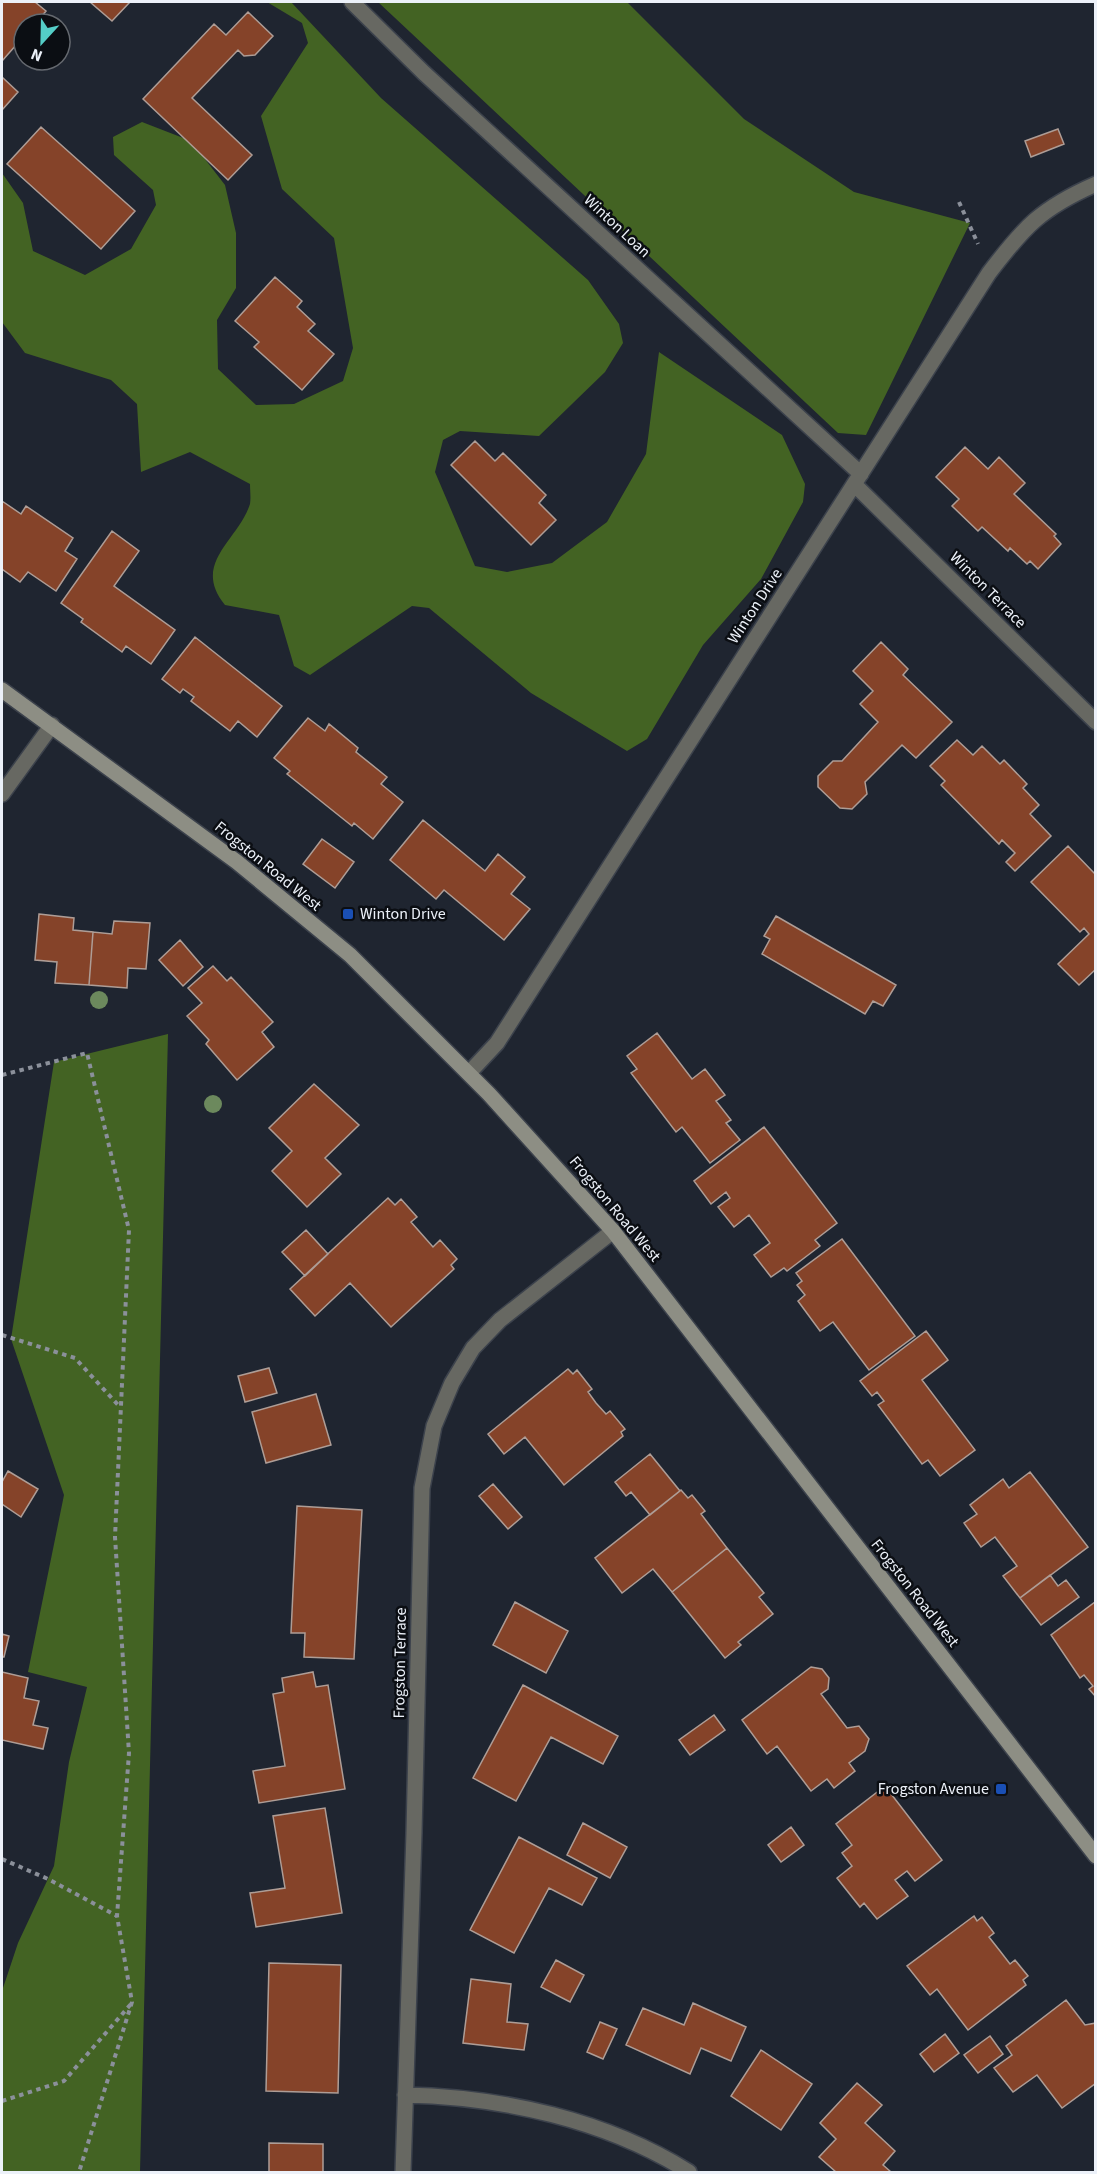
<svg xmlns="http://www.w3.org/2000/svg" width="1097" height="2174" font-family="'Source Sans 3',sans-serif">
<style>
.forest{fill:#436323}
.building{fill:#854329;stroke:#ae9d96;stroke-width:1.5}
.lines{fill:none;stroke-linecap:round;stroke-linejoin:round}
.street-casing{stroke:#3c424c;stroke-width:18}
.secondary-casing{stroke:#3c424c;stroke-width:18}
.path{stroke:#8b909a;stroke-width:4;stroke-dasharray:4.5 4.5;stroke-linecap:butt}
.street{stroke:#676862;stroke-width:15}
.secondary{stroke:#8d8e84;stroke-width:15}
.tree{fill:#6c895d}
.transit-dot{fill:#1a4fb4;stroke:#0b0e13;stroke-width:2}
.labels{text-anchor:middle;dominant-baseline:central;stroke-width:5;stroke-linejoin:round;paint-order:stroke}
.street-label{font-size:16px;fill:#ecf1f9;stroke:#0b0e13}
.poi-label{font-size:16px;fill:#ecf1f9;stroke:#0b0e13;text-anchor:start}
</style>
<rect width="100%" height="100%" fill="#1f2530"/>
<path class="forest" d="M267,2H291L381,98L588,280L619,324L623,343L605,372L539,436L460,431L443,440L435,472L475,566L507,572L552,563L607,522L646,454L659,352L782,435L805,484L803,502L761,579L703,645L647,739L627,751L531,693L429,608L412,606L310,675L294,666L279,615L225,605C191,563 238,541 250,504C251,498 250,490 250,484L190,452L141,472L137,404L111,380L25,353L2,322V173L23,203L33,251L85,275L131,249L156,205L153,190L114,155L113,137L142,122L191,141L225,185L236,233V288L217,320L218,369L256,405L294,404L343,381L353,348L334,238L282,189L261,116L308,43L302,23Z
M378,2H627L744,119L854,192L970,223L866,435L838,433Z
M168,1034L140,2172H2V1991L18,1943L54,1866L69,1762L87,1687L28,1672L64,1495L11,1339L54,1062Z"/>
<path class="building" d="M2,2H35L46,11L35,24H24V36L2,61Z
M90,2H130L112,21Z
M248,12L273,36L255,55L244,56L238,50L192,98L252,155L228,180L143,99L214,24L226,35Z
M2,77L18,92L2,110Z
M41,127L135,211L101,249L7,164Z
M1058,129L1064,144L1031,157L1025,141Z
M275,277L302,301L297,307L315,324L308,331L334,354L302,390L254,347L259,342L235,321Z
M475,441L495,461L503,453L546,495L539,503L556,520L531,545L451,465Z
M965,447L988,469L999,457L1025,483L1014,494L1056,534L1054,536L1061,544L1038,569L1030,561L1027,564L1010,548L1008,551L982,527L978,531L952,506L959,499L936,477Z
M2,501L21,514L26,506L73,538L65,551L77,559L56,591L28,572L20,582L2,569Z
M112,531L139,551L114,586L175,630L151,664L126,646L122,652L81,622L83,619L61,603Z
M195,637L282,706L257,737L238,721L230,731L191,701L194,697L183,689L180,693L162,679Z
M881,642L908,669L903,675L952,722L916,758L902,745L865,782L867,794L852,809L840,808L818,787V776L833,761H842L878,722L860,704L873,691L853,671Z
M308,718L325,731L329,724L358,748L356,752L387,777L381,784L403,802L373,839L354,823L352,826L287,774L290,771L274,758Z
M957,740L973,755L982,746L1000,764L1004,760L1027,784L1023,788L1039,805L1030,814L1051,836L1015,871L1006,862L1015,853L1002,840L999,844L941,785L945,781L930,766Z
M423,820L485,871L498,854L525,877L511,894L530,909L504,940L444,890L436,899L390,860Z
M322,839L354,862L335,888L303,864Z
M1068,846L1096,875V969L1079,985L1058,964L1089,934L1084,928L1080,932L1031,882Z
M39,914L74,918L73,930L93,932L89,985L55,983L57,962L35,960Z
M776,916L896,985L883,1006L873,1001L865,1014L762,954L770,939L764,936Z
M114,921L150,923L146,969L128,968L127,988L89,985L93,932L112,934Z
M180,940L203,967L183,986L159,960Z
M213,966L227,981L231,977L273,1022L262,1032L274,1047L237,1080L206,1044L209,1040L187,1016L202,1003L188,988Z
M657,1033L692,1079L705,1069L725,1095L716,1101L731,1120L726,1123L740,1140L710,1163L682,1127L676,1132L631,1073L637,1069L627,1056Z
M314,1084L359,1125L325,1158L341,1174L307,1207L272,1171L292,1151L269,1128Z
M764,1127L837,1223L815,1240L820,1246L787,1271L784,1268L771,1277L754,1255L770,1243L749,1215L734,1227L718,1207L730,1198L726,1192L711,1204L694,1181Z
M388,1198L395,1205L401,1199L417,1217L411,1222L433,1247L440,1240L457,1259L451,1265L454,1269L391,1327L350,1283L315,1316L290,1289Z
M306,1230L328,1254L305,1276L282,1252Z
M842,1239L915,1336L869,1370L833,1322L820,1331L798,1301L805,1295L797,1285L802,1281L796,1273Z
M926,1331L948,1360L922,1380L975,1450L940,1476L928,1460L922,1464L878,1405L884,1401L877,1392L872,1396L860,1381Z
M269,1368L277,1393L245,1402L238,1376Z
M568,1369L573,1374L577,1370L592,1389L588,1392L596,1403L606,1414L610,1411L625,1429L621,1432L623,1436L564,1485L525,1437L504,1454L488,1434Z
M316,1394L331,1445L266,1463L252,1412Z
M650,1454L680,1491L650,1515L631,1492L626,1496L615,1482Z
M8,1471L38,1489L21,1517L2,1504V1482Z
M1030,1472L1088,1547L1020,1598L1003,1576L1017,1566L995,1537L981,1547L964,1523L977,1514L970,1505L1003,1479L1009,1488Z
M493,1484L522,1517L508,1529L479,1496Z
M681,1490L688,1498L692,1495L705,1511L701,1514L727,1548L672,1592L653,1569L622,1593L595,1558Z
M297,1506L362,1510L354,1659L304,1657L305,1633H291Z
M727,1548L764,1593L759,1597L773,1614L738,1642L741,1645L725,1658L672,1592Z
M1050,1575L1058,1586L1066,1580L1079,1597L1041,1625L1020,1598Z
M515,1602L568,1631L546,1673L493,1645Z
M1095,1602L1096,1603V1697L1089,1689L1093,1686L1084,1675L1080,1678L1051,1635Z
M2,1634L9,1636L4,1657H2Z
M811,1667L822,1669L829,1678L828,1689L821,1694L847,1728L859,1726L869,1739L865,1751L849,1763L855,1771L834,1788L827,1779L811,1791L777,1746L767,1754L742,1720Z
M2,1672L28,1678L24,1698L39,1701L33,1725L48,1728L43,1749L2,1740Z
M313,1672L316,1687L328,1685L345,1789L259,1803L253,1771L285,1766L273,1694L284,1692L282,1678Z
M523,1685L618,1736L603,1764L551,1737L516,1801L473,1778Z
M714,1715L725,1730L690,1755L679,1740Z
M885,1786L942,1860L915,1881L907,1871L895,1880L908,1896L877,1919L864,1903L860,1907L837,1878L852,1866L842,1853L852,1845L836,1824Z
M325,1808L342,1913L256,1927L250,1893L285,1888L273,1816Z
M583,1823L627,1847L610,1878L567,1855Z
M791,1827L804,1845L781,1862L768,1845Z
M519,1837L597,1878L582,1905L549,1888L514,1953L470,1930Z
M974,1916L977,1921L982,1917L994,1933L989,1937L1000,1951L1010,1964L1015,1960L1028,1976L1023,1980L1026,1985L968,2030L937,1989L930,1995L907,1966Z
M556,1960L584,1975L570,2002L541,1987Z
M269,1963L341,1965L338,2093L266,2091Z
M471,1979L511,1984L507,2022L528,2024L524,2050L463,2043Z
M1066,2000L1085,2025L1096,2023V2083L1062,2108L1037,2075L1013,2092L994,2068L1012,2055L1006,2046Z
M693,2003L746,2027L731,2061L701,2048L690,2074L626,2045L643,2008L684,2025Z
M600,2022L617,2029L603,2059L587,2052Z
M945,2034L959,2053L934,2072L920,2054Z
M990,2036L1003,2054L978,2073L964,2055Z
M761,2050L812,2084L781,2130L731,2096Z
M857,2083L882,2105L865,2123L895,2151L883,2165L891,2172H836L819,2157L836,2139L820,2123Z
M269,2143L323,2144V2172H269Z"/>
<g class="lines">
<defs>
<path id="street" d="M352,2L424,73L861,474
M854,484L1096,722
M2,794L52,725
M469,1073L497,1043L989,273C1024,227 1041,208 1096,184
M405,2095C503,2097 606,2120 689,2172
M403,2172L414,1833L422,1488L434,1426L452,1383L473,1348L500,1320L613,1231"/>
<path id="secondary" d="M2,690L237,862L350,955L489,1094L613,1231L1096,1856"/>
</defs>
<use href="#street" class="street-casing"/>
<use href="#secondary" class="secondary-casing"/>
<path class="path" d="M959,202L978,244
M2,1075L87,1053L129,1230L115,1537L129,1753L117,1916L132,2002L79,2172
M2,1335L75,1358L120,1407
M2,1859L48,1879L117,1916
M2,2101L64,2081L131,2004"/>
<use href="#street" class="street"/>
<use href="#secondary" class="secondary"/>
</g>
<g class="tree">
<circle cx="99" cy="1000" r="9"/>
<circle cx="213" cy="1104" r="9"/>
</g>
<g class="transit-dot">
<rect x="342" y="908" width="12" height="12" rx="3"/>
<rect x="995" y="1783" width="12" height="12" rx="3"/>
</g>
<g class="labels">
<g class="street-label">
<text transform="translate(617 226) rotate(43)">Winton Loan</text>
<text transform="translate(988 590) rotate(45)">Winton Terrace</text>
<text transform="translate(755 606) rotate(-57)">Winton Drive</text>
<text transform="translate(268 866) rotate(39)">Frogston Road West</text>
<text transform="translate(615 1209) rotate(50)">Frogston Road West</text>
<text transform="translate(915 1593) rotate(52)">Frogston Road West</text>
<text transform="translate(400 1663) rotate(-89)">Frogston Terrace</text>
</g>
<g class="poi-label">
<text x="360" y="914">Winton Drive</text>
<text x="989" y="1789" text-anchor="end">Frogston Avenue</text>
</g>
</g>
<rect width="1097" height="2174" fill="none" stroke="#ecf1f9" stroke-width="6"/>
<g transform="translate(42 42) rotate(202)"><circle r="28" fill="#0b0e13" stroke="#65696f" stroke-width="1.5"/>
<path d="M0-4.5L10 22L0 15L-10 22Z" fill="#54cdc7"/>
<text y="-9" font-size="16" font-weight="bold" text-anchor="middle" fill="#ecf1f9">N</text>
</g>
</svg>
